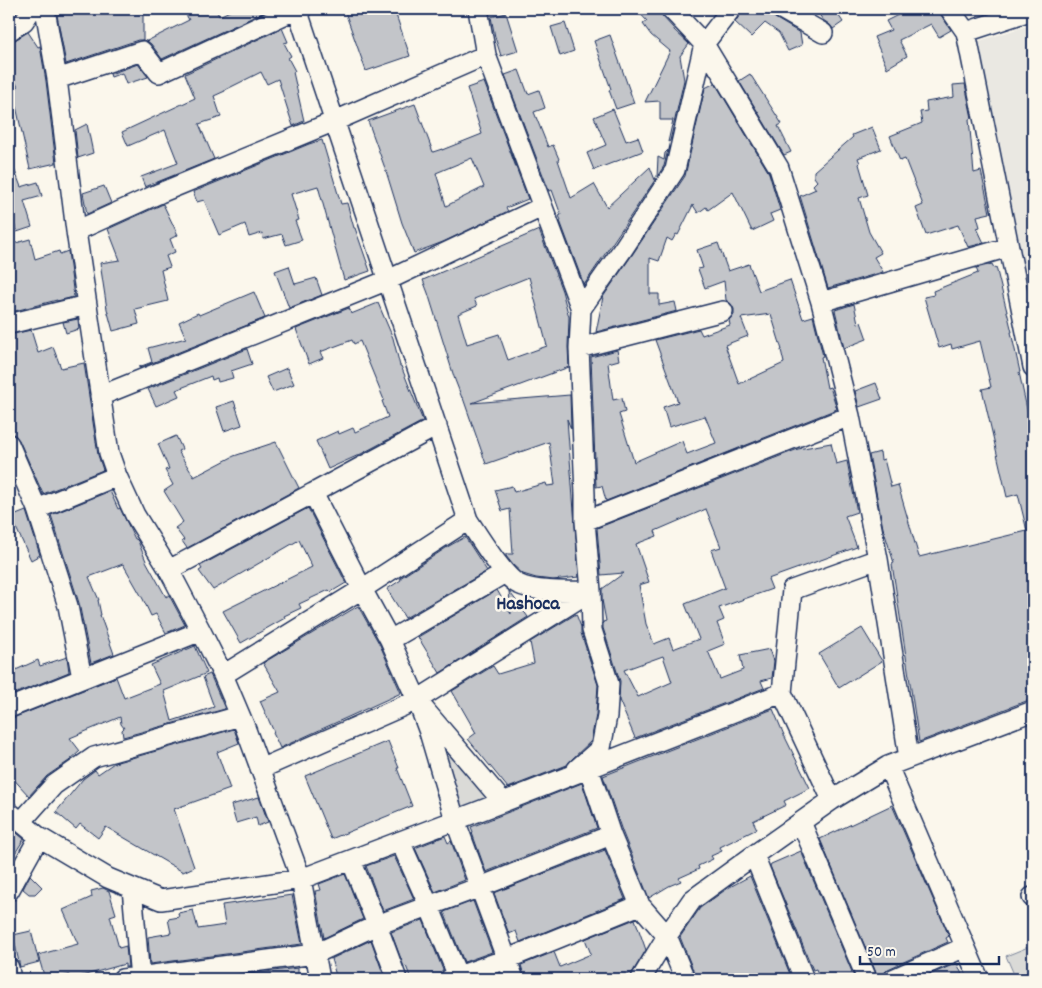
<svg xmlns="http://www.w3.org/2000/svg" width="1042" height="988" font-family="Dekko,sans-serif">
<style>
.built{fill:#eae8e2}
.green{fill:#dadad7;stroke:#7a849a}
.building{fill:#c3c5c9;stroke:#1b2f5e;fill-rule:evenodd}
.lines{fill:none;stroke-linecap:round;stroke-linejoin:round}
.minor-casing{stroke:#1b2f5e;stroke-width:22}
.minor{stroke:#fbf7ec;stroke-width:19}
.labels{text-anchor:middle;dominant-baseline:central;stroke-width:5;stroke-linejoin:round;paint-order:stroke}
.district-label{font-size:20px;font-weight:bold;fill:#1b2f5e;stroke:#fbf7ec}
</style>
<rect width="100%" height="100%" fill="#fbf7ec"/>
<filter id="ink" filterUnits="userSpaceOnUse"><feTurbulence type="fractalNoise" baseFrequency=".02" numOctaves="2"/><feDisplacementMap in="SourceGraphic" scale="10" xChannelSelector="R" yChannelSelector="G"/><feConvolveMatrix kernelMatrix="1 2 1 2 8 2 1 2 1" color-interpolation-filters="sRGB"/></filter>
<g filter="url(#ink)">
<path class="built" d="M1033,24V316L979,41Z"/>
<path class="green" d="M434,727L491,799L460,809Z
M1033,945V979H1016L1006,956Z"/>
<path class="building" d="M77,9H143V40H138L66,64L57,15Z
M183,9H216L219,16L234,9H271L162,59L151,44L147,41L189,20Z
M344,9H394L410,56L366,71Z
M636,9H660V12L663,17L674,29V30L689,44L680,56L684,80L670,141L668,142L673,120H660V101L645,102L670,51L651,35L643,24L647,21Z
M742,9H770L771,14L775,18L800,33L802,45L788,51L779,33L765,23L751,37L735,22L740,15Z
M815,9H834L843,22L833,29L829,24L823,20Z
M910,9H939L941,15L951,30L939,37L931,24L899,40L907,56L887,68L874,37L891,30L886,21Z
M506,13L518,51L501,56L495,37L491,17Z
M565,23L574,51L560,56L551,27Z
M282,28L288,42L284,43L291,56L288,58L295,71L293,72L304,121L293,126L278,79L267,84L261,72L225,90V91L214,96L221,117L199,124L214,159L145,187L141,177L178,163L165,130L128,146L122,132L195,98L185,74Z
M28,32L38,47L40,46L46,81L56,163L30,169L12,88L18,87L9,70V42L15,40Z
M610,35L634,103L616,109L609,90L611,89L594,41Z
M138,64L148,77L126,84L122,73L111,77L110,74Z
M519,70L528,94L539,90L545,108L534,112L548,147L553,145L559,159L558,160L571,198L594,184L607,207L650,167L655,180L584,285L560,221L561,220L559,216L561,215L552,190L549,191L505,75Z
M750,74L782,124L778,126L791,152L784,155L739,81Z
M484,82L528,199L506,208L508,211L443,242L414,253L402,223L386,171L368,121L415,104L433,152L442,149V150L482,134L467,88ZM472,158L484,187L446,206L436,173Z
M715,83L769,173L780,210L770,214L773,221L752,231L733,192L708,210L706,207L698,213L693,205L678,235L676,234L672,241L667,238L659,261L650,258V294H659V305L675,302L677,311L596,332L603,297L632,255L685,176L705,88Z
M965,84L972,118L969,119L974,173L981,171L990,213L977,216L980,227L977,228L984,243L968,247L958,225L926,235L916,208L923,205L905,159L900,161L890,136L922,123L920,112L927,111L926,102L954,97L953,85Z
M613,109L626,141L638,137L643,151L594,170L587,153L606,145L594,117Z
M87,124L93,153L78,158L75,130Z
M872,127L881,149L858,158L860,163L859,164L868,195L859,198L869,232L881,253L874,257L883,272L828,288L800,196L816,189L813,185L817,181L814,177V171L853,137L852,135Z
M322,140L341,204L347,203L354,228H355L370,271L344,280L318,186L291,194L299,220L295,221L302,240L286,245L282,234L263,239L262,233L249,237L245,224L219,235L204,200L197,202L193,192L309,144Z
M668,150L664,166L657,177L658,157L664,160L665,153Z
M10,158L21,187L38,182L42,196L24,201L32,227L17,232L9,209V159Z
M104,186L111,203L87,214L83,193Z
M163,204L178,235L170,239L175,252L166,256L170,267L161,270L168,301L135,309L139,324L113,331L107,309L100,263L120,260L108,229Z
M539,230L562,291L569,317L568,347L569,367L472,403L570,395L571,429L567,419L579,577L553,580L536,578L523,574L513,565L506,556V554H513L510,509L502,511L495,490L512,486L514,492L546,483L547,486L555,485L549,442L486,464L463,398H462L455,380L428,293L423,280ZM529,277L547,346L508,360L499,334L467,344L458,314L477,306L474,299Z
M30,239L35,259L59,251L60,254L68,251L74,297L57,301V300L11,312L9,304V245Z
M718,243L728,271L749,264L759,291L790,280L803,319L813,316L823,356L821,357L827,388L830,387L837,409L606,501L602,486L596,487L591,357L617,350L619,360L608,363L613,400L622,398L625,412L619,414L634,462L682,441L687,454L716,443L705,416L669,427L663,407L678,402L655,340L699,329L702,335L730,325L729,320L734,314V309L731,304L726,300L724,281L705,288L698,269L703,268L697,250ZM771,314L782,350H781L784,363L739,384L725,345L748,336L741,318Z
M992,264L994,268L996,267L1012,332H1011L1020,372H1019L1033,437V700H1029L919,742L892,564L894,563L883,528L869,455L880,452L881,460L884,459L891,487L898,485L919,557L1027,531L1018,494L1007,497L982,389L991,387L980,341L952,349L951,344L939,348L924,297L934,295L933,291L978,273L976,268Z
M289,266L295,284L316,278L322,295L289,308L275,271Z
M254,292L265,318L139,368V367L152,362L148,348L186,338L179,322L198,313L199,315Z
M378,303L393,338L400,366H401L423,421L361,454L328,469L316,441L338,431L339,434L353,428L355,432L388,417L382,401L384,400L360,341L354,344L352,340L320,352L323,358L309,364L296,329L349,308L351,314Z
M854,304L858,323L861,322L867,339L844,348L835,310Z
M78,319L79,329L66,333L63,322Z
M31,330L38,353L53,347L61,368L84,363L98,455L103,470L43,494L19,440L15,435L9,433V335Z
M247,349L252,364L231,371L233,378L218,382L217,378L212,380L211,376L176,390L179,396L156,406L148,389Z
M287,368L294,384L273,392L266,377Z
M876,383L882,399L859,407L855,391Z
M234,401L242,425L224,431L216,407Z
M176,436L182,449L178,451L194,477L234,456L276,442L299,488L187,548L182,541L184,540L175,528L183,522L164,491L173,485L165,470L169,469L158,444Z
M831,443L836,464L847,461L857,512L845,516L857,547L768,579L772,589L719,608L724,620L717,623L725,644L708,651L720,679L743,670L740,655L770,649L774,661L772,678L761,681L764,688L635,738L619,700L620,681L603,628V622L606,621L602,600V589L624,573L601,575L597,528L798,449ZM706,509L721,547L711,550L725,588L685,604L699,639L673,649L669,638L654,644L646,624L639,585L649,582L636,544L657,536L655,531ZM663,656L672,682L638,697L624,670Z
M110,491L118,509L120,508L135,539H136L138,541L146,561L166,597L169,595L185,625L166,633L156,614L151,616L143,599L123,564L89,577L99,600H98L101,615H100L114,654L91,663L79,603L51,515Z
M308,508L346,583L331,592L329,590L299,604L301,608L284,616L285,618L241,643L223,611L312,567L299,540L213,590L199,571L202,569L200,566Z
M26,511L40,555L31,560L11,517Z
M465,537L487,571L405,618L387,589L401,580L400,578L449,546Z
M497,590L511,614L509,591L528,617L440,673L418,637Z
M358,606L380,645L401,693L280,748L273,733L274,732L260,701L280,692L263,663Z
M576,614L581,627V633L598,685L596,715L591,741L570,761L567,765L508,788L468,739L476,733L452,691L493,666L498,674L534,663L530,642Z
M862,628L882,661L839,688L819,654Z
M195,646L207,673L164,691L172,721L214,707L203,677L210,674L225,709L123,737L122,730L124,728L121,724L120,717L70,738L80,751L69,761L47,776L29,796L9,774V719L13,718L116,677L124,698L160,684L151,665Z
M67,657L69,672L9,696V673L38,660L40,666Z
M773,709L784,735L810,788L784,801L786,805L753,821L757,829L720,847L722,851L711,856L713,859L698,866L699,869L679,878L681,881L669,886L649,898L622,831L603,776Z
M234,729L239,743L217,752L230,789L174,809L194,867L183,872L106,827L98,838L80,824L76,829L56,812L83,779L95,770L98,774L114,763Z
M388,741L399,768H397L412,806L331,839L305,776Z
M582,783L597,828L486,872L472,833L473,832L471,827Z
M259,797L268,822L258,826L256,817L236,823L231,805Z
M892,805L949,936L946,938L948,942L888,969L884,973L882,979H878L877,975L820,839Z
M12,829L24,839L12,858L14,860L9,868V833Z
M445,836L448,843L451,841L465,880L435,892L415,848Z
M605,850L625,899L520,942L516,931L509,934L494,893Z
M801,851L855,979H820L816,969L813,970L770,866L771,864Z
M394,856L414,899L383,911L366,866Z
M345,874L363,919L324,938L315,891L321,890L319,884Z
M30,875L42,887L35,894H29L23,889Z
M750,876L792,979H696L695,975L680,937L700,908L728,888Z
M103,888L109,891L116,914L110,916L119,948L126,946L128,967H125V964L71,979H70L69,975L54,979H45L38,955L78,944L63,910L92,897L91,891Z
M292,895L302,944L150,964L148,937L171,933L168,919L179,917L178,913L193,910L198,929L225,925L222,905Z
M473,901L492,952L464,962L444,912Z
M635,919L646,950L632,973L614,979H525L521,965L554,952L560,967L591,954L585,939Z
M423,920L443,970L439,977L433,979H411L406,966L404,967L391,932Z
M31,931L39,962L20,967L13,935Z
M371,940L384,976L378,979H337L331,959Z
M957,963L964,979H920Z
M298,968V975H295V979H279L256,977L257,979H208Z"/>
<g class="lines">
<defs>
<path id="minor" d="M45,9L57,79L76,231L109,453L117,476L135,515L169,570L201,631L223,675L245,727L301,879L320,979
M297,9L468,520C479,537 502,575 518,584C536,593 571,591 591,591L592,630L609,684L607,716L601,748L577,769
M478,9L486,55L581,309
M671,9L704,44L779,168L821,302L850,416L878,559L909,758
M781,9L823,33
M950,9L966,32
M1033,10L966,32L1033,367
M9,31L24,21L32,9
M57,79L142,51L159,73L297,9
M76,231L160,193L335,121L486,55
M821,302L1009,247
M9,324L87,305
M579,348L723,311
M100,396L388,280L542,207
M9,444L37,509L68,606L82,678
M313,493L437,426
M37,509L117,476
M585,521L850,416
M169,570L313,493L362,589L390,640L417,700L429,732L455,820L514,979
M390,640L505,573
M223,675L362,589L468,520
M782,693L792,590L878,559
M9,708L201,631
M424,709L503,802
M888,766L979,979
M260,769L417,700L591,591L585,521V495L579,348L581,309L623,249L675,170L704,44L731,9
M589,769L611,835L640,905L667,936L685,979
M9,812L39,837L108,878L161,900L301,879L503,802L782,693L832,800
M21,822L54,785L94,757L240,716
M801,822L867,979
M400,841L429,906L459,979
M754,855L804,979
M351,860L377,925L397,979
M132,888L140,979
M9,891L39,837
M1032,897H1033
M9,968L10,974L9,975
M122,979L315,954L377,925L480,887L611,835
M450,979L507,959L640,905
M641,979L667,936L692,900L754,855L832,800L888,766L1033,711
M893,979L965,947"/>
</defs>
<use href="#minor" class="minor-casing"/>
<use href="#minor" class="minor"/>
</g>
</g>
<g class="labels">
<g class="district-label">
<text x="528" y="605">Hashoca</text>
</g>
</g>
<rect width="1042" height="988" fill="none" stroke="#fbf7ec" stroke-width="30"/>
<rect x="15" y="15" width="1012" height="958" fill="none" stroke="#1b2f5e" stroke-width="2" filter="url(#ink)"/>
<path d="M860 956v8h139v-8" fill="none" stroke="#1b2f5e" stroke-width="2.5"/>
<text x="867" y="956" font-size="15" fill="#1b2f5e" stroke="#fbf7ec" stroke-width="4" paint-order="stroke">50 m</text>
</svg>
